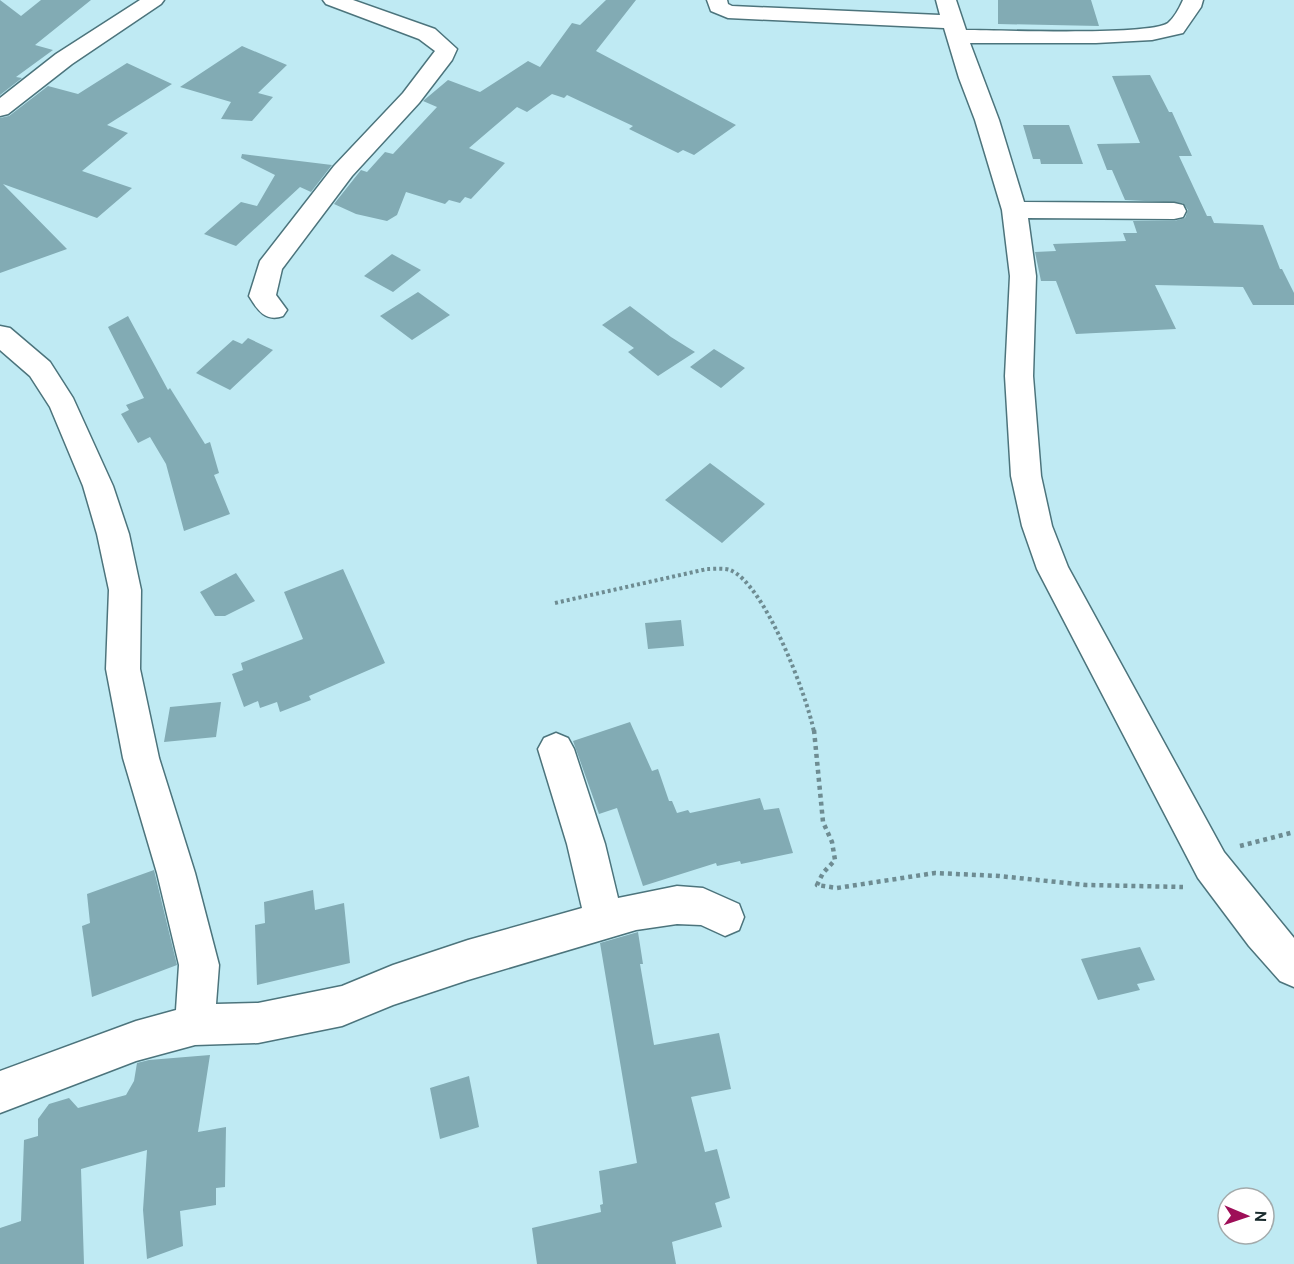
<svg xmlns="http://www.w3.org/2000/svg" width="1294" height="1264" font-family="Overpass,sans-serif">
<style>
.building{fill:#82abb4}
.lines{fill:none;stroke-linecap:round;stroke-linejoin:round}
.minor-casing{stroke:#4c747c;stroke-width:3}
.path-far1{stroke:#6e8c92;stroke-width:4;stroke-dasharray:3 3;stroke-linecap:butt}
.path{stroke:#6e8c92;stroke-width:4.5;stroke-dasharray:4 4;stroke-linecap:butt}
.minor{fill:#fff;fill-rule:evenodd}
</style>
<rect width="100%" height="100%" fill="#bfeaf3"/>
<path class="building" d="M0,0L21,16L41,0H91L35,45L53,50L16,77L22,78L0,95Z
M606,0H636L596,51L736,125L694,155L683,150L678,153L629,129L633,126L567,95L564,98L552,94L527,112L517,107L469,148L505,163L471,199L465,197L460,203L449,200L445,204L406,192L397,215L387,221L356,214L334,204L361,170L367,172L385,152L393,154L437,107L423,101L448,80L480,92L528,61L540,67L572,23L580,25Z
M998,0H1091L1099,26L998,24Z
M242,46L287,65L258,93L273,97L252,121L221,119L231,102L180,87Z
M127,63L172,84L107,125L128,133L82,171L132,188L97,218L3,184L67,249L0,273V118L9,116L48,86L78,94Z
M1150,75L1169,112H1172L1192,156H1179L1207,216H1211L1214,223L1263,225L1280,269H1282L1294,293V305H1253L1243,287L1155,285L1176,329L1076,334L1056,281H1041L1035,252L1056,251L1053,244L1126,241L1123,233H1137L1133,221H1174L1185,218L1188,210L1183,203L1125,200L1112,170H1107L1097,144L1140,143L1112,76Z
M1023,125H1069L1083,164H1041L1040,159H1033Z
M242,154L332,165L311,192L300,187L236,246L204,234L241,202L257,206L275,175L241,158Z
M392,254L421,270L393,292L364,276Z
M418,292L450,315L412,340L380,316Z
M630,306L671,337L695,352L658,376L628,352L634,348L602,325Z
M128,316L168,390L170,388L205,444L210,442L219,473L214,475L230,514L184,531L166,464L150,437L138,443L121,414L129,410L126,405L144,398L108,327Z
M248,338L273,350L230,390L196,373L233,340L242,344Z
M714,349L745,368L721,388L690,367Z
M710,463L765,504L722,543L665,500Z
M343,569L385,663L309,696L311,700L280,712L277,702L260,708L258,701L244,707L232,674L243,670L241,663L303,639L284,592Z
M236,573L255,601L225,616H215L200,592Z
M681,620L684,646L648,649L645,623Z
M221,702L216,737L164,742L170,707Z
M630,722L652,771L658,769L669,801H672L677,813L688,810L690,813L760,798L764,810L779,808L793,853L741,864L740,861L717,866L716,863L643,886L617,808L599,814L573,741Z
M154,870L177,965L92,997L82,926L90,923L87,894Z
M313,890L315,910L344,903L350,963L257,985L255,925L265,923L264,902Z
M638,932L643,964H640L654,1045L719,1033L731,1089L691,1097L705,1152L717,1149L730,1198L715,1203L722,1227L672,1242L676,1264H537L532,1228L601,1212L600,1205L603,1204L599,1171L637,1163L600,943Z
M1140,947L1155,980L1137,984L1140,990L1098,1000L1081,959Z
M210,1055L198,1132L226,1127L225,1187L216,1188V1205L180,1211L183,1246L147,1259L143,1210L147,1150L81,1169L84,1264H0V1228L21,1221L24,1140L38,1136V1119L49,1104L69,1098L78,1108L126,1095L134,1081L137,1063L149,1060Z
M469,1076L479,1127L440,1139L430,1088Z"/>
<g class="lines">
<defs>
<path id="minor" d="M140,0H164L161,4L72,64L8,114L0,116V98L56,54Z
M323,0H353L435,29L457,49L452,60L419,103L352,176L282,269L276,295L287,310L283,316C266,322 258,311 249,296L260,261L334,166L403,93L435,51L419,39L326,4Z
M707,0H727L728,4L732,6L940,15L936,0H956L966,30C997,30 1150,36 1168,23C1174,18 1180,7 1183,0H1203L1201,7L1183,33L1152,40L1096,43H970L999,120L1024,202L1174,203L1183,205L1186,211L1183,217L1174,219L1028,218L1036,276L1033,376L1041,476L1052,526L1068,567L1224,852L1294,938V987L1280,981L1249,946L1198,878L1037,569L1022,526L1011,476L1005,376L1010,276L1002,210L975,120L959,78L944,28L728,18L711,11Z
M0,326L10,328L50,362L73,398L113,486L129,534L141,590L140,669L159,758L195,873L219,965L216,1004L258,1003L342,986L393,965L468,940L582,908L567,844L538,749L544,738L556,733L568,738L574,749L605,844L618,898L677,886L703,888L739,904L744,917L739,930L725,936L701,925L677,924L636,930L468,980L393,1005L342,1026L258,1043L195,1045L136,1061L0,1113V1071L136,1021L176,1010L179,965L157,873L123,758L106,669L109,590L97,534L83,486L50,407L30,376L0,350Z"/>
</defs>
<use href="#minor" class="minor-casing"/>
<path class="path-far1" d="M555,603L707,569C713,569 724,568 730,570C765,584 807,696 814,732"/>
<path class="path" d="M814,730L823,822L832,842L835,860L823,873L817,885L837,888L935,873L999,876L1086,885L1183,887
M1240,846L1294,832"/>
<use href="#minor" class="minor"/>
</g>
<g transform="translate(1246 1216) rotate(92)"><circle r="28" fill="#ffffff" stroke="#a3aaab" stroke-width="1.5"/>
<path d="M0-4.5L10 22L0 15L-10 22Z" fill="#9e0e58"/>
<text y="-9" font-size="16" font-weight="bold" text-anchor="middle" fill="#192a2d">N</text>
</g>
</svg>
